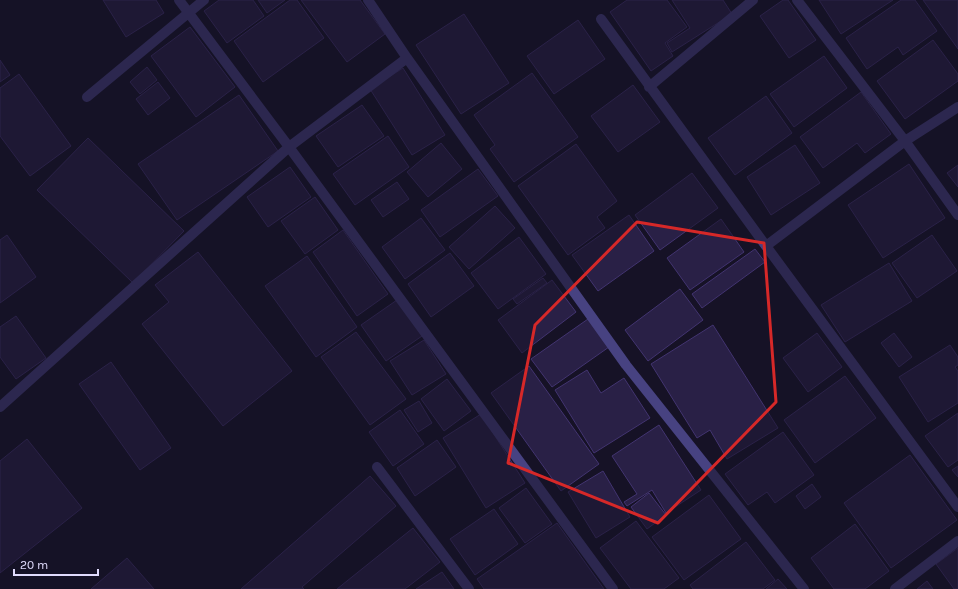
<svg xmlns="http://www.w3.org/2000/svg" width="958" height="589" font-family="Karla,sans-serif">
<style>
.building{fill:#292046;stroke:#423470}
.lines{fill:none;stroke-linecap:round;stroke-linejoin:round}
.street{stroke:#474281;stroke-width:10}
.marked{fill:none;stroke:#d62828;stroke-width:3;stroke-linejoin:round}
</style>
<rect width="100%" height="100%" fill="#161226"/>
<path class="building" d="M103,0H156L164,13L126,37Z
M219,0H253L264,16L227,43L204,11Z
M258,0H285L267,13Z
M290,0H297L324,38L263,82L234,41Z
M301,0H360L385,34L347,62Z
M627,0H667L687,27L665,43L673,56L651,71L610,12Z
M672,0H723L732,14L672,52L667,43L690,28Z
M783,0H788L816,40L789,58L760,16Z
M819,0H893L841,34Z
M901,0H915L937,31L903,55L898,47L867,69L846,38Z
M923,0H958V49Z
M464,14L509,83L461,114L416,45Z
M578,20L605,59L554,94L527,56Z
M190,27L235,87L196,117L151,56Z
M933,40L958,74V81L905,119L877,81Z
M824,56L847,88L794,127L770,94Z
M0,60L10,75L0,82Z
M147,67L157,80L140,94L130,82Z
M403,68L445,135L412,155L370,89Z
M532,73L578,137L514,182L490,149L495,145L474,115Z
M19,74L71,146L30,176L0,136V88Z
M158,82L170,98L148,115L136,99Z
M633,85L660,122L618,152L591,116Z
M861,92L891,134L865,153L857,143L823,168L800,137Z
M239,95L278,151L177,220L138,164Z
M766,96L792,133L735,175L708,138Z
M362,105L384,136L338,167L316,136Z
M388,136L409,167L355,205L333,174Z
M88,138L184,231L133,283L37,190Z
M441,143L462,169L428,197L407,172Z
M576,144L617,201L597,217L605,228L568,255L518,186Z
M795,145L820,183L771,215L747,177Z
M909,164L945,218L883,258L848,205Z
M958,165V187L947,173Z
M290,167L311,197L268,227L247,197Z
M478,169L498,196L440,237L421,210Z
M692,173L718,208L660,250L635,215Z
M397,182L409,199L383,217L371,200Z
M315,197L338,230L305,254L281,221Z
M495,206L515,228L469,269L449,247Z
M629,215L654,251L598,291L572,255Z
M421,218L445,250L405,279L382,247Z
M721,219L744,252L690,290L667,258Z
M343,230L388,294L357,316L313,252Z
M7,235L36,277L0,303V240Z
M932,235L957,271L917,298L892,263Z
M519,237L546,274L498,309L471,273Z
M755,249L765,262L702,308L692,294Z
M198,252L292,371L223,426L142,324L169,302L155,285Z
M450,253L474,286L431,317L408,284Z
M307,256L357,327L316,357L265,286Z
M889,263L912,301L845,342L821,305Z
M543,278L547,283L517,304L513,299Z
M552,280L576,312L522,353L498,320Z
M680,289L703,320L648,361L625,330Z
M397,300L422,336L386,361L361,325Z
M16,316L46,358L16,379L0,357V327Z
M588,319L609,347L552,387L531,359Z
M713,325L778,428L727,459L710,430L697,438L651,364Z
M356,332L406,399L370,425L321,357Z
M817,333L842,367L808,392L783,358Z
M894,333L912,357L899,367L881,343Z
M424,340L446,374L412,395L390,361Z
M950,345L958,357V365L955,367L958,371V403L928,422L899,377Z
M111,362L171,448L140,470L79,384Z
M529,366L599,464L561,491L491,393Z
M587,370L601,393L624,378L650,418L594,453L555,390Z
M845,376L876,418L815,463L784,420Z
M447,379L471,411L444,431L421,399Z
M419,401L432,423L418,432L404,410Z
M400,410L424,444L393,466L369,432Z
M958,413V460L948,467L925,436Z
M481,414L525,483L486,508L443,438Z
M659,425L701,490L666,513L652,490L627,506L624,502L637,494L612,456Z
M783,432L814,475L775,503L767,492L748,505L725,474Z
M27,439L82,508L0,573V461Z
M437,440L456,467L415,496L397,468Z
M910,455L957,520L891,568L844,503Z
M958,466V477L952,470Z
M603,471L630,517L596,538L568,492Z
M370,476L396,506L302,587L304,589H241Z
M812,484L821,497L805,509L796,496Z
M526,488L552,524L525,543L499,508Z
M649,493L666,515L647,529L631,507Z
M709,495L741,539L684,580L652,537Z
M494,509L518,544L475,575L450,539Z
M636,521L679,578L664,589H631L600,548Z
M557,523L604,589H484L477,579Z
M855,524L889,571L865,589H834L811,558Z
M413,528L440,562L405,589H337Z
M746,542L775,580L763,589H693L690,585Z
M958,548V589H954L936,564Z
M127,558L154,589H91Z
M442,572L454,589H416Z
M778,579L787,589H766Z
M927,581L933,589H917Z"/>
<g class="lines">
<path class="street" d="M368,0L407,58
M797,0L905,141L958,215
M601,19L766,246
M649,87L753,0
M87,97L204,0
M958,107L905,141L766,246L958,507
M0,407L289,147L179,0
M377,467L469,589
M613,589L289,147L407,58L626,365L804,589
M895,589L958,541"/>
</g>
<path d="M0 0H958V589H0ZM637,222L764,243L776,402L658,523L508,463L535,325Z" fill="#161226" fill-opacity=".55" fill-rule="evenodd"/>
<path class="marked" d="M637,222L764,243L776,402L658,523L508,463L535,325Z"/>
<path d="M14 569v6h84v-6" fill="none" stroke="#e0dbfc" stroke-width="2"/>
<text x="20" y="569" font-size="12" fill="#e0dbfc" stroke="#161226" stroke-width="3" paint-order="stroke">20 m</text>
</svg>
